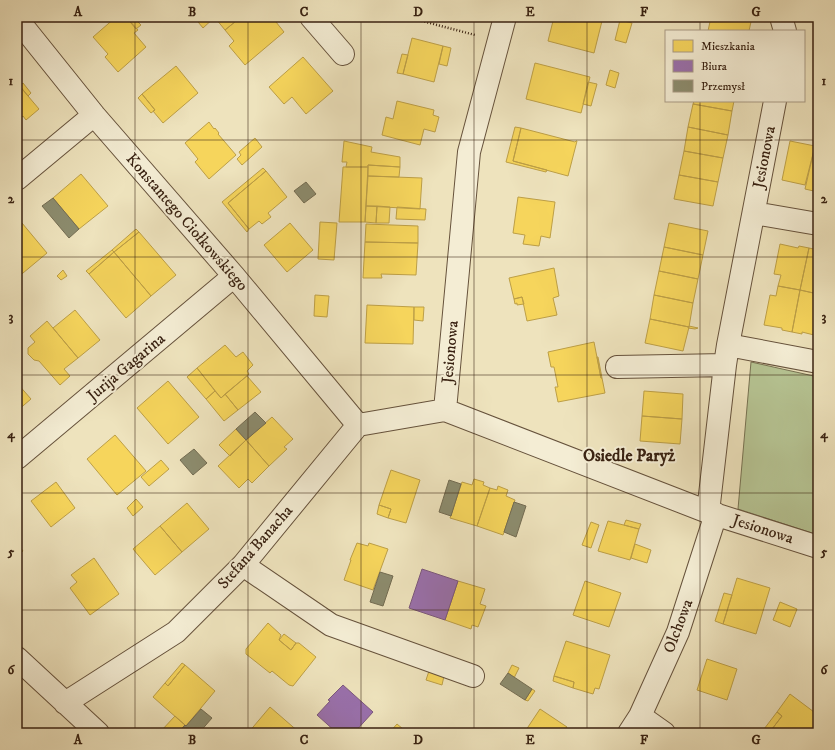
<svg xmlns="http://www.w3.org/2000/svg" width="835" height="750" font-family="'IM FELL DW Pica',serif">
<style>
.green{fill:#b6c493;stroke:#777252}
.homes{fill:#f6d55c;stroke:#bd9f46}
.offices{fill:#9970ab;stroke:#7c587d}
.industry{fill:#8c8c6e;stroke:#736c52}
.lines{fill:none;stroke-linecap:round;stroke-linejoin:round}
.street-casing{stroke:#66523c;stroke-width:24}
.path{stroke:#382111;stroke-width:2.5;stroke-dasharray:1 2;stroke-linecap:butt}
.street{stroke:#f4edd4;stroke-width:22}
.grid{fill:none;stroke:#382111;stroke-width:1;stroke-opacity:0.55}
.labels{text-anchor:middle;dominant-baseline:central;stroke-width:4;stroke-linejoin:round;paint-order:stroke}
.street-label{font-size:16px;fill:#382111;stroke:#f4edd4}
.neighbourhood-label{font-size:17px;font-weight:bold;fill:#382111;stroke:#f4edd4}
.neatline{fill:none;stroke:#382111;stroke-width:1.5}
.grid-label{font-size:13px;text-anchor:middle;font-weight:bold;fill:#382111}
</style>
<rect width="100%" height="100%" fill="#eee3bd"/>
<filter id="stains"><feTurbulence type="fractalNoise" baseFrequency=".005" numOctaves="4"/><feColorMatrix values="0 0 0 0 .2 0 0 0 0 .09 0 0 0 0 .02 0 0 0 .5 -.17"/></filter>
<radialGradient id="worn" r=".72"><stop offset=".6" stop-color="#630" stop-opacity="0"/><stop offset="1" stop-color="#630" stop-opacity=".3"/></radialGradient>
<path class="green" d="M751,362L818,377V535L738,509Z"/>
<path class="homes" d="M116,17H126L138,30L134,33L146,47L118,72L105,57L108,54L93,37Z
M126,17H133L141,25L136,29Z
M194,17H215L203,28Z
M216,17H241L225,30L216,19L217,18Z
M241,17H262V18L263,17H272L284,32L245,65L229,46L234,41L225,30Z
M554,17H603L594,53L548,41Z
M711,17H752L749,31H708Z
M620,20L632,23L626,43L615,40Z
M412,38L443,46L434,82L403,74Z
M443,46L451,48L447,66L439,64Z
M402,54L408,55L403,74L397,73Z
M303,57L333,91L306,114L292,97L284,104L269,87Z
M535,63L590,77L581,113L526,99Z
M176,66L198,93L163,123L153,111L155,110L142,94Z
M610,70L619,73L615,88L606,85Z
M588,82L597,84L591,106L583,104Z
M17,83L39,109L26,120L23,116L17,121Z
M23,83L31,93L28,96L20,86Z
M142,94L155,110L151,113L138,98Z
M397,101L434,110L433,115L439,117L435,132L424,129L420,145L382,135L386,117L393,119Z
M694,101H734L732,111L693,104Z
M693,104L732,111L728,135L688,127Z
M209,122L214,129L215,128L219,133L218,134L236,155L209,179L195,162L198,159L185,143Z
M515,127L521,128L513,161L547,170L546,172L506,162Z
M688,127L728,135L723,158L684,151Z
M521,128L575,142L576,141H577L568,176L513,161Z
M255,138L262,147L242,165L237,159L241,155L239,152Z
M344,141L372,147L371,152L400,157V167L368,165V167H346L347,162H342Z
M790,141L815,146L805,185L782,180Z
M814,150L818,151V192L805,189Z
M684,151L723,158L718,182L679,175Z
M368,165L400,167L399,177L368,176Z
M343,167H368L365,222H339Z
M263,168L266,171L228,203L249,229L247,232L222,202Z
M266,171L287,197L268,213L271,217L262,224L259,221L249,229L228,203Z
M81,174L108,206L79,229L53,198Z
M679,175L718,182L713,206L674,199Z
M368,176L422,178L420,209L366,206Z
M518,197L555,202L550,238L541,236L539,246L523,244L525,235L513,233Z
M366,206H377L376,223L365,222Z
M377,206L390,207L389,223H376Z
M397,207L426,209L425,220L396,219Z
M320,222L337,223L334,260L318,259Z
M22,223L47,253L17,278V228Z
M290,223L313,250L287,272L264,245Z
M669,223L708,231L703,255L664,247Z
M366,224L418,226V243L365,242Z
M136,229L139,232L114,252L112,250Z
M139,232L176,275L151,296L114,252Z
M365,242L418,243L416,275L381,274L382,278H363Z
M780,244L798,248L799,246L809,248L800,290L778,286L781,275L774,274Z
M664,247L703,255L698,279L659,271Z
M809,248L818,250V294L800,290Z
M112,250L114,252L89,274L86,271Z
M114,252L151,296L126,318L89,274Z
M554,268L559,296L553,298L557,315L527,321L522,297L514,299L509,278Z
M63,270L67,276L61,280L57,276Z
M659,271L698,279L693,303L654,295Z
M778,286L800,290L792,332L782,330V328L764,325L770,295L776,296Z
M800,290L818,294V336L802,332V334L792,332Z
M315,295L329,296L327,317L314,316Z
M654,295L693,303L689,327L650,319Z
M522,297L524,304L517,305V303L515,304L514,299Z
M367,305L414,307L413,344L365,343Z
M414,307H424L423,321L414,320Z
M75,310L100,340L78,358L53,328Z
M650,319L689,327L683,351L645,343Z
M47,321L78,358L64,369L70,376L60,385L39,361L34,360L28,354V348L35,342L30,336Z
M689,326L698,328L695,329L688,328Z
M594,342L601,378H602L605,393L558,402L555,387H558L554,367H551L548,352Z
M225,345L236,357L243,352L253,365L247,371L249,374L221,398L197,368Z
M597,357H598L602,378H601Z
M197,368L215,391L206,399L187,377Z
M247,376L261,392L238,410L225,394Z
M168,381L199,417L168,444L137,408Z
M17,383L31,399L17,411Z
M215,391L221,398L225,394L238,410L224,421L206,399Z
M644,391L683,394L682,419L642,416Z
M642,416L682,419L680,444L640,441Z
M272,417L293,439L284,447L287,449L269,466L246,440Z
M236,429L246,440L230,456L219,445Z
M115,435L146,471L117,495L87,459Z
M246,440L269,466L252,483L248,479L239,488L218,466Z
M161,460L169,469L149,486L141,477Z
M391,470L420,480L406,523L388,518L391,509L379,505Z
M474,479L484,482L483,485L490,488L477,526L450,518L462,482L472,485Z
M56,482L75,508L51,527L31,501Z
M498,486L508,490L506,496L515,500L503,535L477,526L490,488L497,490Z
M136,499L143,507L133,516L127,508Z
M187,503L209,529L182,552L160,526Z
M379,505L391,509L388,518L377,514Z
M626,520L641,524L639,529L624,525Z
M608,521L639,529L630,560L598,551Z
M591,522L599,525L591,548L582,545Z
M160,526L182,552L155,575L133,549Z
M17,543L23,551L17,557Z
M357,543L368,546L369,543L388,549L373,590L344,580L351,560H350Z
M635,544L651,550L647,563L631,558Z
M94,558L119,594L90,615L70,588L77,582L71,575Z
M737,578L770,588L756,634L723,624Z
M458,581L485,589L480,604L486,606L478,627L472,625L471,629L445,620Z
M585,581L621,593L609,627L573,615Z
M724,593L732,595L723,624L715,621Z
M780,602L797,609L790,627L773,620Z
M268,623L281,635L279,640L291,650L296,643H299L316,657L293,686L289,685L272,671L270,673L246,654V649Z
M284,634L296,643L291,650L279,640Z
M566,641L610,655L599,689L595,688L593,694L573,688L574,682L554,676Z
M818,643V656L814,655Z
M707,659L737,669L727,700L697,690Z
M182,663L185,665L168,686L165,683Z
M185,665L215,691L186,726L153,697L165,683L168,686Z
M512,665L519,668L514,678L508,673Z
M429,671L444,676L442,685L426,680Z
M554,676L574,682L573,688L553,681Z
M532,689L535,691L528,701L525,700Z
M790,694L818,715V727L814,733H769L782,716L777,712Z
M270,707L300,733H248Z
M540,709L567,727L563,733H524Z
M777,712L782,716L769,733H761Z
M175,716L185,725L178,733H164L161,731Z
M397,724L403,729L399,733H389Z
M403,729L408,733H399Z"/>
<path class="offices" d="M422,569L458,581L445,620L409,608Z
M343,685L373,712L354,733H337L317,715L330,701L328,700Z"/>
<path class="industry" d="M306,182L316,194L304,203L294,191Z
M53,198L79,229L69,238L42,206Z
M255,412L266,423L246,440L236,429Z
M194,449L207,463L193,475L180,460Z
M449,480L461,484L451,516L439,512Z
M514,502L526,506L516,537L504,532Z
M380,572L393,576L383,606L370,602Z
M508,673L532,689L525,700L500,684Z
M201,709L212,718L199,733H178L185,725L186,726Z"/>
<g class="lines">
<defs>
<path id="street" d="M311,17L343,54
M505,17L469,152L445,410L708,512L818,547
M781,17L785,31
M17,19L94,115L234,276L358,425
M17,179L94,115
M754,213L818,224
M728,345L818,362
M617,367L725,365
M17,458L234,276
M708,512L725,365L728,345L775,101
M243,565L331,625L473,676
M17,658L98,733
M65,703L176,632L243,565L358,425L445,410
M640,716L664,733
M629,733L640,716L678,632L716,514"/>
</defs>
<use href="#street" class="street-casing"/>
<path class="path" d="M407,17L475,35"/>
<use href="#street" class="street"/>
</g>
<path class="grid" d="M135,17V733M248,17V733M361,17V733M474,17V733M587,17V733M700,17V31M700,101V733M17,140H818M17,257H818M17,375H818M17,493H818M17,610H818"/>
<g class="labels">
<g class="street-label">
<text transform="translate(764 157) rotate(-79)">Jesionowa</text>
<text transform="translate(187 222) rotate(49)">Konstantego Ciołkowskiego</text>
<text transform="translate(450 352) rotate(-85)">Jesionowa</text>
<text transform="translate(126 367) rotate(-40)">Jurija Gagarina</text>
<text transform="translate(763 529) rotate(18)">Jesionowa</text>
<text transform="translate(255 547) rotate(-49)">Stefana Banacha</text>
<text transform="translate(678 626) rotate(-69)">Olchowa</text>
</g>
<g class="neighbourhood-label">
<text x="629" y="456">Osiedle Paryż</text>
</g>
</g>
<rect width="835" height="750" fill="none" stroke="#eee3bd" stroke-width="44"/>
<rect x="665" y="30" width="140" height="72" fill="#f4edd4" stroke="#a99b86"/>
<rect x="673" y="40" width="20" height="12" fill="#f6d55c" stroke="#a99b86"/>
<text x="701" y="50" font-size="12" fill="#382111">Mieszkania</text>
<rect x="673" y="60" width="20" height="12" fill="#9970ab" stroke="#a99b86"/>
<text x="701" y="70" font-size="12" fill="#382111">Biura</text>
<rect x="673" y="80" width="20" height="12" fill="#8c8c6e" stroke="#a99b86"/>
<text x="701" y="90" font-size="12" fill="#382111">Przemysł</text>
<rect x="22" y="22" width="791" height="706" class="neatline"/>
<g class="grid-label">
<text x="78" y="16">A</text>
<text x="192" y="16">B</text>
<text x="304" y="16">C</text>
<text x="418" y="16">D</text>
<text x="530" y="16">E</text>
<text x="644" y="16">F</text>
<text x="756" y="16">G</text>
<text x="11" y="85">1</text>
<text x="824" y="85">1</text>
<text x="11" y="203">2</text>
<text x="824" y="203">2</text>
<text x="11" y="321">3</text>
<text x="824" y="321">3</text>
<text x="11" y="438">4</text>
<text x="824" y="438">4</text>
<text x="11" y="556">5</text>
<text x="824" y="556">5</text>
<text x="11" y="674">6</text>
<text x="824" y="674">6</text>
<text x="78" y="744">A</text>
<text x="192" y="744">B</text>
<text x="304" y="744">C</text>
<text x="418" y="744">D</text>
<text x="530" y="744">E</text>
<text x="644" y="744">F</text>
<text x="756" y="744">G</text>
</g>
<rect width="100%" height="100%" filter="url(#stains)"/>
<rect width="100%" height="100%" fill="url(#worn)"/>
</svg>
